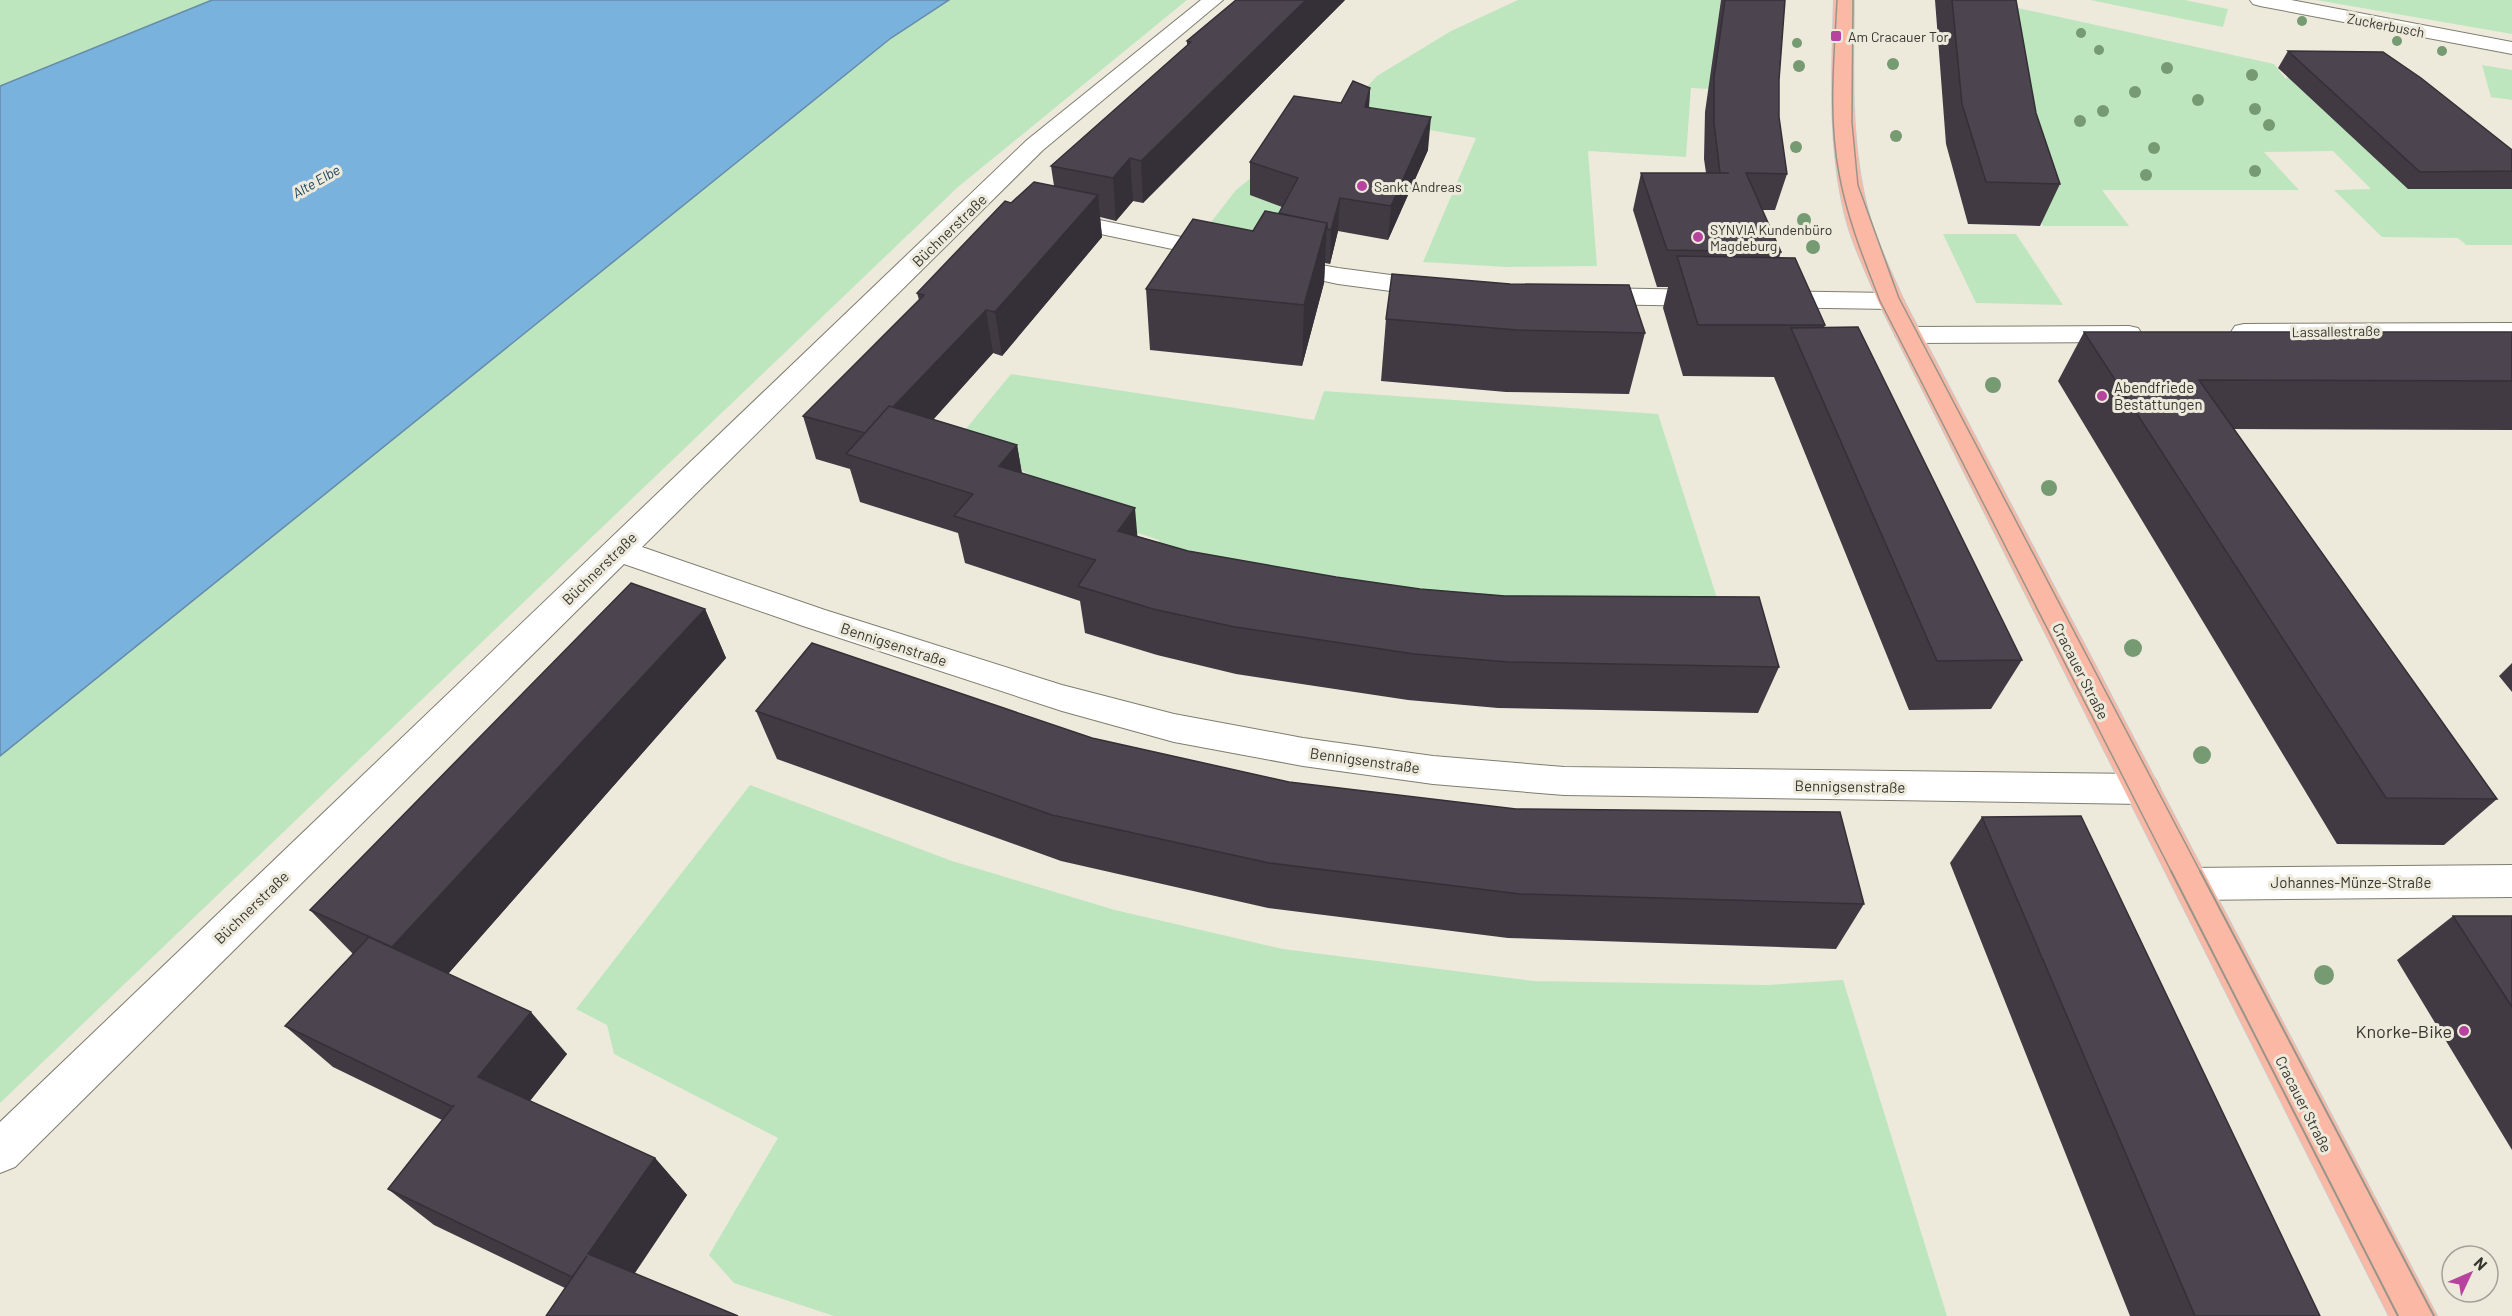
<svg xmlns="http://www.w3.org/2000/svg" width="2512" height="1316" font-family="Barlow,sans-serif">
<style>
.green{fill:#bee6be}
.water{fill:#79b2dd;stroke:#658ca9;stroke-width:1.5}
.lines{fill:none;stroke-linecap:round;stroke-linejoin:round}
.minor-casing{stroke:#7f7d6f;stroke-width:2}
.major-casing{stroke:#cbcac9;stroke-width:2}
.minor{fill:#fff;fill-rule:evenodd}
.major{fill:#fbb8a4;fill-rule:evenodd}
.tram-far1{stroke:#97958a;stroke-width:1.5}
.tram{stroke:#97958a;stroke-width:2}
.tree{fill:#769a72}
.wall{fill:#413a43}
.shaded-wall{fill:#353037}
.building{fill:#4c444e;stroke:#353037;stroke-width:1.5}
.poi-dot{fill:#b6439d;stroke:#edeadc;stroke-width:2}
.labels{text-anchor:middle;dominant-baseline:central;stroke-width:6;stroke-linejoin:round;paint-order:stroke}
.far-street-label{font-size:14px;fill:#36352f;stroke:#edeadc}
.far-poi-label{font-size:14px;fill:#36352f;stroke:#edeadc;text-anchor:start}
.far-water-label{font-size:14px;font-style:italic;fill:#184361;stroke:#edeadc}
.street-label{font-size:15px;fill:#36352f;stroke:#edeadc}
.poi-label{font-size:15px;fill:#36352f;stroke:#edeadc;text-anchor:start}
.near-poi-label{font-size:18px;fill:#36352f;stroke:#edeadc;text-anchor:end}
</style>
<rect width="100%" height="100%" fill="#edeadc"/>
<path class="green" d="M0,0H212L0,86Z
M949,0H1187L958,187L0,1103V756L891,38Z
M1518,0H1721L1709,89L1691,88L1686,157L1588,151L1597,266L1507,267L1423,262L1476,138L1340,115L1377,76L1451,31Z
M2090,0H2185L2228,9L2223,27Z
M2316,0H2512V34Z
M1995,3L2274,64L2285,78H2310L2512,187V245H2466L2458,238L2382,237L2334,190L2371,189L2333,151L2264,152L2299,190H2102L2129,226H2043L2027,183Z
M2482,65L2512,70V100L2491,97Z
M1306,133L1325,136L1269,239L1208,226L1236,190Z
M1943,234H2016L2063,305L1976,303Z
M1011,374L1314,420L1324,391L1658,414L1726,626L1164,567L1159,540L1067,510L1030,475L1008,463L951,447Z
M750,785L952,861L1115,910L1283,949L1533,981L1767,985L1843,980L1947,1316H834L734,1283L709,1255L778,1138L614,1054L607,1025L576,1009Z"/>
<path class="water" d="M212,0H949L891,38L0,756V86Z"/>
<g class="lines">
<defs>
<path id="minor" d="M1201,0H1223L1043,150L642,547L825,610L1062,685L1174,714L1303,738L1433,756L1564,767L2142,774L2155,779L2160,789L2155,799L2142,804L1564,795L1433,784L1303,766L1174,742L1062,711L803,626L624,564L15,1167L0,1173V1122L1027,140Z
M2250,0H2291L2512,42V54L2260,6L2253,4Z
M1056,211L1220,245L1229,247L1232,252L1229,257L1220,259L1048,223L1044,218L1048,213Z
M1282,258L1338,268L1436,281L1445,284L1449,289L1445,294L1436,297L1338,284L1273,270L1270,265L1273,260Z
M1589,288L1711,290L1720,293L1724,298L1720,303L1711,306L1589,304L1580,301L1576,296L1580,291Z
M1769,291L1891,293L1900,296L1904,301L1900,306L1891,309L1769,307L1760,304L1756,299L1760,294Z
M2512,323V339L2244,340L2235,338L2231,332L2235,326L2244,324Z
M2129,326L2138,328L2142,334L2138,340L2129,342L1908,343L1899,341L1895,335L1899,329L1908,327Z
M2512,865V897L2191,900L2178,895L2172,884L2178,873L2191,868Z"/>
<path id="major" d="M1834,0H1854C1853,70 1850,143 1868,211C1876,242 1891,271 1904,301L2437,1316H2389L1878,301C1866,271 1851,242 1844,211C1828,142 1832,70 1834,0Z"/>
</defs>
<use href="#minor" class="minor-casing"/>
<use href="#major" class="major-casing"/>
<use href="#minor" class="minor"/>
<use href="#major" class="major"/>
<path class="tram-far1" d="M1837,0C1834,58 1828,117 1839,174C1847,218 1864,260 1880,301L2172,873
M1853,0L1852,122L1858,185L1899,298L2201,873"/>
<path class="tram" d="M2171,871L2398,1316
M2200,871L2434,1316"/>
</g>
<g class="tree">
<circle cx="2302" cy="21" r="5"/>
<circle cx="2081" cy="33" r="5"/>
<circle cx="2397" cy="41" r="5"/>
<circle cx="1797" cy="43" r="5"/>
<circle cx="2099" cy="50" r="5"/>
<circle cx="2442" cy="51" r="5"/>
<circle cx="1893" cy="64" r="6"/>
<circle cx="1799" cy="66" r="6"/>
<circle cx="2167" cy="68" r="6"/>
<circle cx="2252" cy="75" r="6"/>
<circle cx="2135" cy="92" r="6"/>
<circle cx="2198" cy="100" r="6"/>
<circle cx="2255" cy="109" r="6"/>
<circle cx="2103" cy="111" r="6"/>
<circle cx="2080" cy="121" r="6"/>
<circle cx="2269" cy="125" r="6"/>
<circle cx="1896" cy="136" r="6"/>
<circle cx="1796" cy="147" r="6"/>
<circle cx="2154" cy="148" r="6"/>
<circle cx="2255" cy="171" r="6"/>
<circle cx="2146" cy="175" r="6"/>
<circle cx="1804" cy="220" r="7"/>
<circle cx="1813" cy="247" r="7"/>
<circle cx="1993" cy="385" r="8"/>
<circle cx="2049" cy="488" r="8"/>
<circle cx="2133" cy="648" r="9"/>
<circle cx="2202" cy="755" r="9"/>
<circle cx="2324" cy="975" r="10"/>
</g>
<path class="wall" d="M1345,0L1143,203L1133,201L1116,221L1100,217L1102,237L1002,356L993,353L933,420L1017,445L1022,473L1137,536L1188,551L1779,667L1758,713L1498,708L1408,700L1236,674L1157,655L1085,633L1080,601L965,563L958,533L860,502L850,469L816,459L803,416L919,300L917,293L1054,186L1051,166L1187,46V41Z
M1721,0H1785L1779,80V117L1787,174L1775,210H1762L1781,252L1779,258L1825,325L1824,328L2022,660L1991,709L1909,710L1774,377L1683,376L1663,308L1668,287H1657L1633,210L1641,173H1706L1704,159L1705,112Z
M1935,0H2016L2036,113L2060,184L2040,226L1968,224L1946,144Z
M2288,51L2512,150V189H2408L2278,68Z
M1370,88L1369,108L1428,150L1388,240L1338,231L1330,264L1325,263L1324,283L1302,366L1150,350L1146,289L1253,231L1279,213L1282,207L1250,195V162L1341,103Z
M1386,319L1645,333L1629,394L1506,392L1381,381Z
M2084,332H2512V430L2234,429L2497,799L2444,845L2337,844L2058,381Z
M705,609L726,658L448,974L567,1054L530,1101L655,1158L687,1195L635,1273L565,1288L434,1225L388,1189L442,1120L333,1067L285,1026L353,954L310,910Z
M2512,663V692L2499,676Z
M756,711L1092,738L1289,782L1864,904L1836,949L1508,938L1268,908L1061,861L777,759Z
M1982,817L2320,1316H2130L1950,863Z
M2453,916H2512V1150L2397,960Z"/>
<path class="shaded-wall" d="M1306,0H1345L1143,203L1141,161Z
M1370,88L1368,121L1365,107Z
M1431,117L1428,150L1388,240L1391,206Z
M1130,158L1133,201L1116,221L1113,178Z
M1098,195L1102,237L1002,356L995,312Z
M1340,198L1338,231L1330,264L1331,230Z
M1327,223L1324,283L1302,366L1304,305Z
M986,310L993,353L889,468L867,434Z
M1017,445L1025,493L999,466Z
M1135,508L1139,555L1118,531Z
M705,609L726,658L433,991L392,947Z
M531,1012L567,1054L517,1117L478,1077Z
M655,1158L687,1195L625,1287L588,1254Z"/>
<path class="building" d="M1236,0H1306L1141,161L1130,158L1113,178L1051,166L1191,42L1187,41Z
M1725,0H1785L1779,80V117L1787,174L1746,173L1781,252L1667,250L1641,173H1729H1720L1714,123V77Z
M1952,0H2016L2036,113L2060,184L1986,182L1962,104Z
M2288,51L2383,52L2421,78L2512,150V171L2420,172Z
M1353,81L1370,88L1365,107L1431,117L1391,206L1340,198L1331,230L1327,229V223L1279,213L1298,178L1250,162L1294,96L1341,103Z
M1034,182L1098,195L995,312L986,310L893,407L889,406L865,433L803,416L924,295L917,293L1005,201L1011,203Z
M1265,211L1327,223L1304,305L1146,289L1193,219L1253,231Z
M1677,256L1795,258L1825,325H1698Z
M1392,274L1510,284L1629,285L1645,333L1517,330L1386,319Z
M1858,327L2022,660L1937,661L1791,328Z
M2084,332H2512V381L2199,380L2497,799L2386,798Z
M889,406L1017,445L999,466L1135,508L1118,531L1188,551L1336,577L1420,589L1505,596L1759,597L1779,667L1508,662L1414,654L1235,627L1153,609L1078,586L1096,559L1095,560L954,516L973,494L846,454Z
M631,583L705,609L392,947L310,910Z
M812,643L1092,738L1289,782L1516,809L1840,812L1864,904L1520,894L1269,863L1052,815L756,711Z
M2081,816L2320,1316H2195L1982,817Z
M2453,916H2512V1007Z
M369,937L531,1012L478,1077L655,1158L588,1254L738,1316H546L587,1256L572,1277L388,1189L454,1105L453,1107L285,1026Z"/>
<g class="poi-dot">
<rect x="1830" y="30" width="12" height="12" rx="3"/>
<circle cx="1362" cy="186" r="6"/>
<circle cx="1698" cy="237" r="6"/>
<circle cx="2102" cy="396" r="6"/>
<circle cx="2464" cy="1031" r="6"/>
</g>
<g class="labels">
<g class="far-street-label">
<text transform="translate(2386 25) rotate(11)">Zuckerbusch</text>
<text transform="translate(2336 331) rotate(-1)">Lassallestraße</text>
</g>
<g class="far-poi-label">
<text x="1848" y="36">Am Cracauer Tor</text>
<text x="1374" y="186">Sankt Andreas</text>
<text x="1710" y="229">SYNVIA Kundenbüro<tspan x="1710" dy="16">Magdeburg</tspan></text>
</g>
<g class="far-water-label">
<text transform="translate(316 181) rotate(-30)">Alte Elbe</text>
</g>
<g class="street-label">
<text transform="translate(949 230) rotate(-44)">Büchnerstraße</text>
<text transform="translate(599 568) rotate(-44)">Büchnerstraße</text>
<text transform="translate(894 644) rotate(18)">Bennigsenstraße</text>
<text transform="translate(2081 671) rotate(63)">Cracauer Straße</text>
<text transform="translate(1365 760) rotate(8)">Bennigsenstraße</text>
<text transform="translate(1850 786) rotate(1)">Bennigsenstraße</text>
<text x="2351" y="882">Johannes-Münze-Straße</text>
<text transform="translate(251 907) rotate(-44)">Büchnerstraße</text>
<text transform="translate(2304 1104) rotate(63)">Cracauer Straße</text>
</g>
<g class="poi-label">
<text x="2114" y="387">Abendfriede<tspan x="2114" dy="17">Bestattungen</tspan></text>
</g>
<g class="near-poi-label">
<text x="2452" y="1031">Knorke-Bike</text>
</g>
</g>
<g transform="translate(2470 1274) rotate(46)"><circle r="28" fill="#edeadc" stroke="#a4a297" stroke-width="1.5"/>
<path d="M0-4.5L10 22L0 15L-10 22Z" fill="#b6439d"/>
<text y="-9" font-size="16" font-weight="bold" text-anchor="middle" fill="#36352f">N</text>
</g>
</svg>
